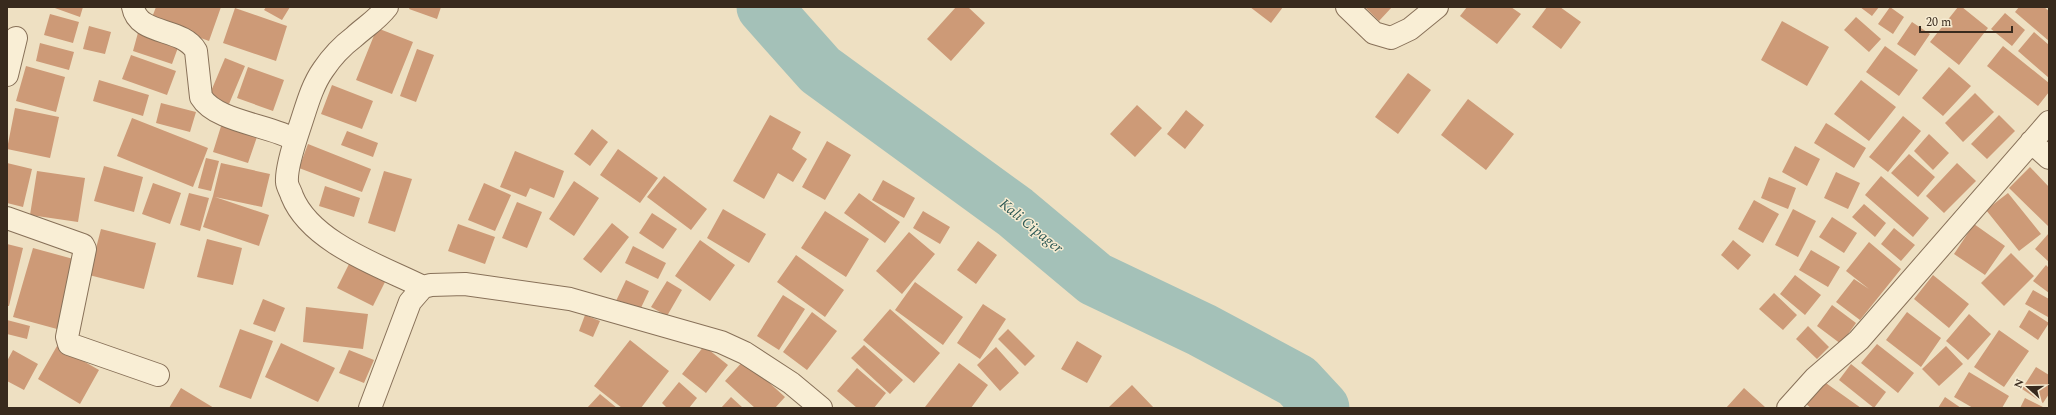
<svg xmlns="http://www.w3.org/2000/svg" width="2056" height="415" font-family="Spectral,serif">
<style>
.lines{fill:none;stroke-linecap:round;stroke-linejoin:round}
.river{stroke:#a4c1b8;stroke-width:55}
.building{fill:#cd9a77}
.minor-casing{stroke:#887159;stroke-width:24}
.minor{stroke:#f9eed5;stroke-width:22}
.labels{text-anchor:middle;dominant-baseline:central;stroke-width:3;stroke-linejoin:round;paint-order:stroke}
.water-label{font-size:15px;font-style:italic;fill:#2c5854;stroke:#f6ebd1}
</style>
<rect width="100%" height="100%" fill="#eee0c2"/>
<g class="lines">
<path class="river" d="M764,7L820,70L1015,212L1095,279L1202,330L1297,381L1322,408"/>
</g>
<path class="building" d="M52,7H83L80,17Z
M156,7H221L209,41L151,20Z
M266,7H290L282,20L264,10Z
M410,7H441L437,19L409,9Z
M956,7H968L985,23L951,61L927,39Z
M1250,7H1283L1271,23Z
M1365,7H1392L1379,21Z
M1467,7H1511L1521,14L1497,44L1460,16Z
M1547,7H1560L1581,22L1561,49L1532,27Z
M1860,7H1879L1872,16Z
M1890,7L1904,17L1893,34L1878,24Z
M1958,7H1962L1988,28L1959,65L1930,42Z
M2019,7H2044L2049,11V41L2015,12Z
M235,8L287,26L276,61L223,43Z
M2005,13L2025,30L2012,46L1991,29Z
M50,14L79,22L73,43L44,35Z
M1856,17L1881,39L1869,52L1844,30Z
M1782,21L1829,47L1807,86L1761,60Z
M1912,22L1930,34L1915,56L1897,44Z
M89,26L111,32L105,54L83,49Z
M377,28L413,42L392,94L356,80Z
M139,29L180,42L172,64L133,51Z
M2034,32L2049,45V78L2018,51Z
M40,43L74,52L69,70L36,61Z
M1885,46L1918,70L1899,96L1866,72Z
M2003,46L2049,83V92L2038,106L1987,66Z
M417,49L434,55L416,102L400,96Z
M131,55L176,71L167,95L122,79Z
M225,58L245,66L229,104L209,96Z
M26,66L65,77L56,112L16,101Z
M248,67L284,80L273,111L237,98Z
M1949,67L1971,86L1943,116L1922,98Z
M1408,73L1431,90L1398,134L1375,117Z
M99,80L149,95L143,116L93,101Z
M1861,80L1896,107L1869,141L1834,114Z
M332,85L373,101L362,129L321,114Z
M1975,93L1994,112L1963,142L1945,123Z
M1468,99L1514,134L1486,170L1441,135Z
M161,103L196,112L190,132L156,123Z
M1137,105L1162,128L1135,157L1110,134Z
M15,108L59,117L50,158L7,149Z
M1186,110L1204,125L1185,149L1167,134Z
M770,115L801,132L792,149L807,159L793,182L778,173L764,199L733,181Z
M1999,115L2015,131L1987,159L1971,144Z
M1903,116L1921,131L1888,172L1869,157Z
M132,118L208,148L193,187L117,156Z
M222,123L258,134L248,163L213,152Z
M1826,123L1866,148L1854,168L1814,143Z
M592,129L608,142L590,166L574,154Z
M347,131L378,143L373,157L341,145Z
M1929,134L1949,153L1933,170L1914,151Z
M827,141L851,155L825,200L802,187Z
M308,144L371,169L362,192L299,168Z
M1795,146L1820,159L1807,186L1782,172Z
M618,149L658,178L640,203L600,175Z
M515,151L564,171L554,198L530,188L526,197L500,187Z
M1909,154L1935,177L1918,197L1891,173Z
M206,158L219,161L211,191L198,188Z
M7,163L32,169L23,207L7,203Z
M221,163L270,174L262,207L215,197L269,215L259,246L203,227L213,196Z
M1957,163L1976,181L1944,213L1926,196Z
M104,166L143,177L134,212L94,201Z
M2030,167L2049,187V227L2009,188Z
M37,171L85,178L78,222L30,215Z
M384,171L412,179L395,232L368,223Z
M1836,172L1860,183L1848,209L1824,198Z
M664,176L707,209L691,230L647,197Z
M1881,176L1929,218L1913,237L1865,195Z
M1769,177L1796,188L1788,209L1761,198Z
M883,180L915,198L904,218L872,200Z
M574,181L599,198L574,236L549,219Z
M153,183L181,193L170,224L142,214Z
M484,183L511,195L495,231L468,220Z
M325,186L360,198L354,217L319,206Z
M189,193L209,198L200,231L180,225Z
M859,193L900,222L885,243L844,213Z
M2008,193L2041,234L2019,251L1986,210Z
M1754,200L1779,214L1763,243L1738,229Z
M517,202L542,212L527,248L502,238Z
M1864,204L1886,223L1875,237L1852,217Z
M723,209L766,234L749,263L707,238Z
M1793,209L1816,221L1798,257L1775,245Z
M825,211L869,239L846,277L801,248Z
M923,211L950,227L940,244L913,228Z
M652,213L677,229L663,249L639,233Z
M1832,217L1857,233L1844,253L1819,237Z
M612,223L629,237L601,273L583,259Z
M458,224L495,237L485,264L448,251Z
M1974,224L2005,246L1985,275L1954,254Z
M1894,228L1915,245L1901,261L1881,244Z
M101,229L156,243L144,289L89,275Z
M909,232L935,254L902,294L876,271Z
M2049,233V262L2035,249Z
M207,239L242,248L233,285L197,277Z
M700,240L735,265L710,301L675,276Z
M1733,240L1751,255L1738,270L1721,255Z
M978,241L997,255L976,284L957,270Z
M1869,242L1901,269L1860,320L1836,302L1854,279L1869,289L1846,271Z
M7,244L23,248L9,306H7Z
M633,246L666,263L658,279L625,263Z
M33,248L77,260L57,329L13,317Z
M1811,250L1840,267L1828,287L1799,270Z
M2011,253L2034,276L2004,306L1981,283Z
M796,255L844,290L825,317L777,282Z
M351,260L387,278L373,306L337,288Z
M2046,265L2049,268V293L2033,281Z
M1795,275L1821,295L1805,315L1780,294Z
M1933,275L1969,304L1949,328L1914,299Z
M626,280L649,291L639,312L616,301Z
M667,281L682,290L667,316L651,307Z
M915,282L963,317L943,345L895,310Z
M2033,290L2049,299L2048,317L2025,304Z
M1774,293L1797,315L1783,330L1759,309Z
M783,295L805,309L779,350L757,336Z
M263,299L285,308L275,332L253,324Z
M983,304L1006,319L980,359L957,343Z
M1832,305L1856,323L1841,344L1817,326Z
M306,307L368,314L363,349L303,342Z
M890,309L940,353L914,383L863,340Z
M2029,310L2049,323L2038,340L2019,327Z
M812,312L837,331L807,370L783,352Z
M1907,312L1941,338L1921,367L1886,340Z
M1969,314L1991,334L1968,360L1946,341Z
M585,315L600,321L593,337L579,331Z
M7,320L30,326L27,339L7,334Z
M1808,326L1829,347L1817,359L1796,339Z
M240,329L273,341L251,399L219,387Z
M1008,329L1035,356L1025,366L998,339Z
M1999,330L2029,351L2004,387L1974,367Z
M630,340L669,371L641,408H622L594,386Z
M1077,341L1102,356L1087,383L1061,369Z
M281,343L335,368L318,402L265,377Z
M1877,344L1914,373L1898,393L1861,363Z
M864,345L903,380L890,394L851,358Z
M57,346L99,370L80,404L38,379Z
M704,346L728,365L706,393L682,374Z
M1946,346L1963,364L1939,386L1922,369Z
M996,347L1019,373L1000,391L977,365Z
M13,350L38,364L24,390L7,381V361Z
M349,350L374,360L364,383L339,373Z
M744,360L785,397L775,408H755L725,381Z
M959,363L988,385L971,408H927L925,407Z
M1851,364L1886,392L1874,408L1839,380Z
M2036,367L2049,375V394L2043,403L2022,389Z
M857,368L886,393L874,408H857L837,391Z
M1969,372L2009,396L2002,408H1973L1954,397Z
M1823,381L1861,408H1811L1806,404Z
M679,382L697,398L689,408H667L662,403Z
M1132,385L1154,408L1109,407Z
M181,388L214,408H169Z
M1744,388L1765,407L1764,408H1726Z
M600,394L617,408H587Z
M731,397L743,408H721Z
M1945,397L1961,408H1938Z
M2025,398L2045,408H2020Z"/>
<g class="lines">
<defs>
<path id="minor" d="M133,7C138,36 183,27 196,51L201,97C216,122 271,125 295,140
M387,7C377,20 366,26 354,37C342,46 331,58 323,70C311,87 306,109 299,129C295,141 286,170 287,182C287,186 291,192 292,196C311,243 381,266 423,287
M1347,7L1374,33L1391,38L1410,29L1437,7
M7,75L16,38
M2031,142L2049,158
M7,218L83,245L85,249L67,337L69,344L158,375
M370,408L410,302L423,287L431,285L465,284L570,299L721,342L745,353L791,383L821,408
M1788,408L1815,378L1859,340L2049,122"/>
</defs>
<use href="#minor" class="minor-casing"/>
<use href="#minor" class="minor"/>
</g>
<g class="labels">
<g class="water-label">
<text transform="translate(1031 226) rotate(39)">Kali Cipager</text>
</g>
</g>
<rect width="2056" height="415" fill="none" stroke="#382a1d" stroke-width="16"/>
<g transform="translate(2028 387) rotate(291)" stroke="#f6ebd1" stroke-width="3" paint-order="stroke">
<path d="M0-3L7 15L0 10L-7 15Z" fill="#382a1d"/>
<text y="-6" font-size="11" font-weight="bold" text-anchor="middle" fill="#382a1d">N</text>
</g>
<path d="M1920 26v6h92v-6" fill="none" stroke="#382a1d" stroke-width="2"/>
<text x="1926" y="26" font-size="12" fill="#382a1d" stroke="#f6ebd1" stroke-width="3" paint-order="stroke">20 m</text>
</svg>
